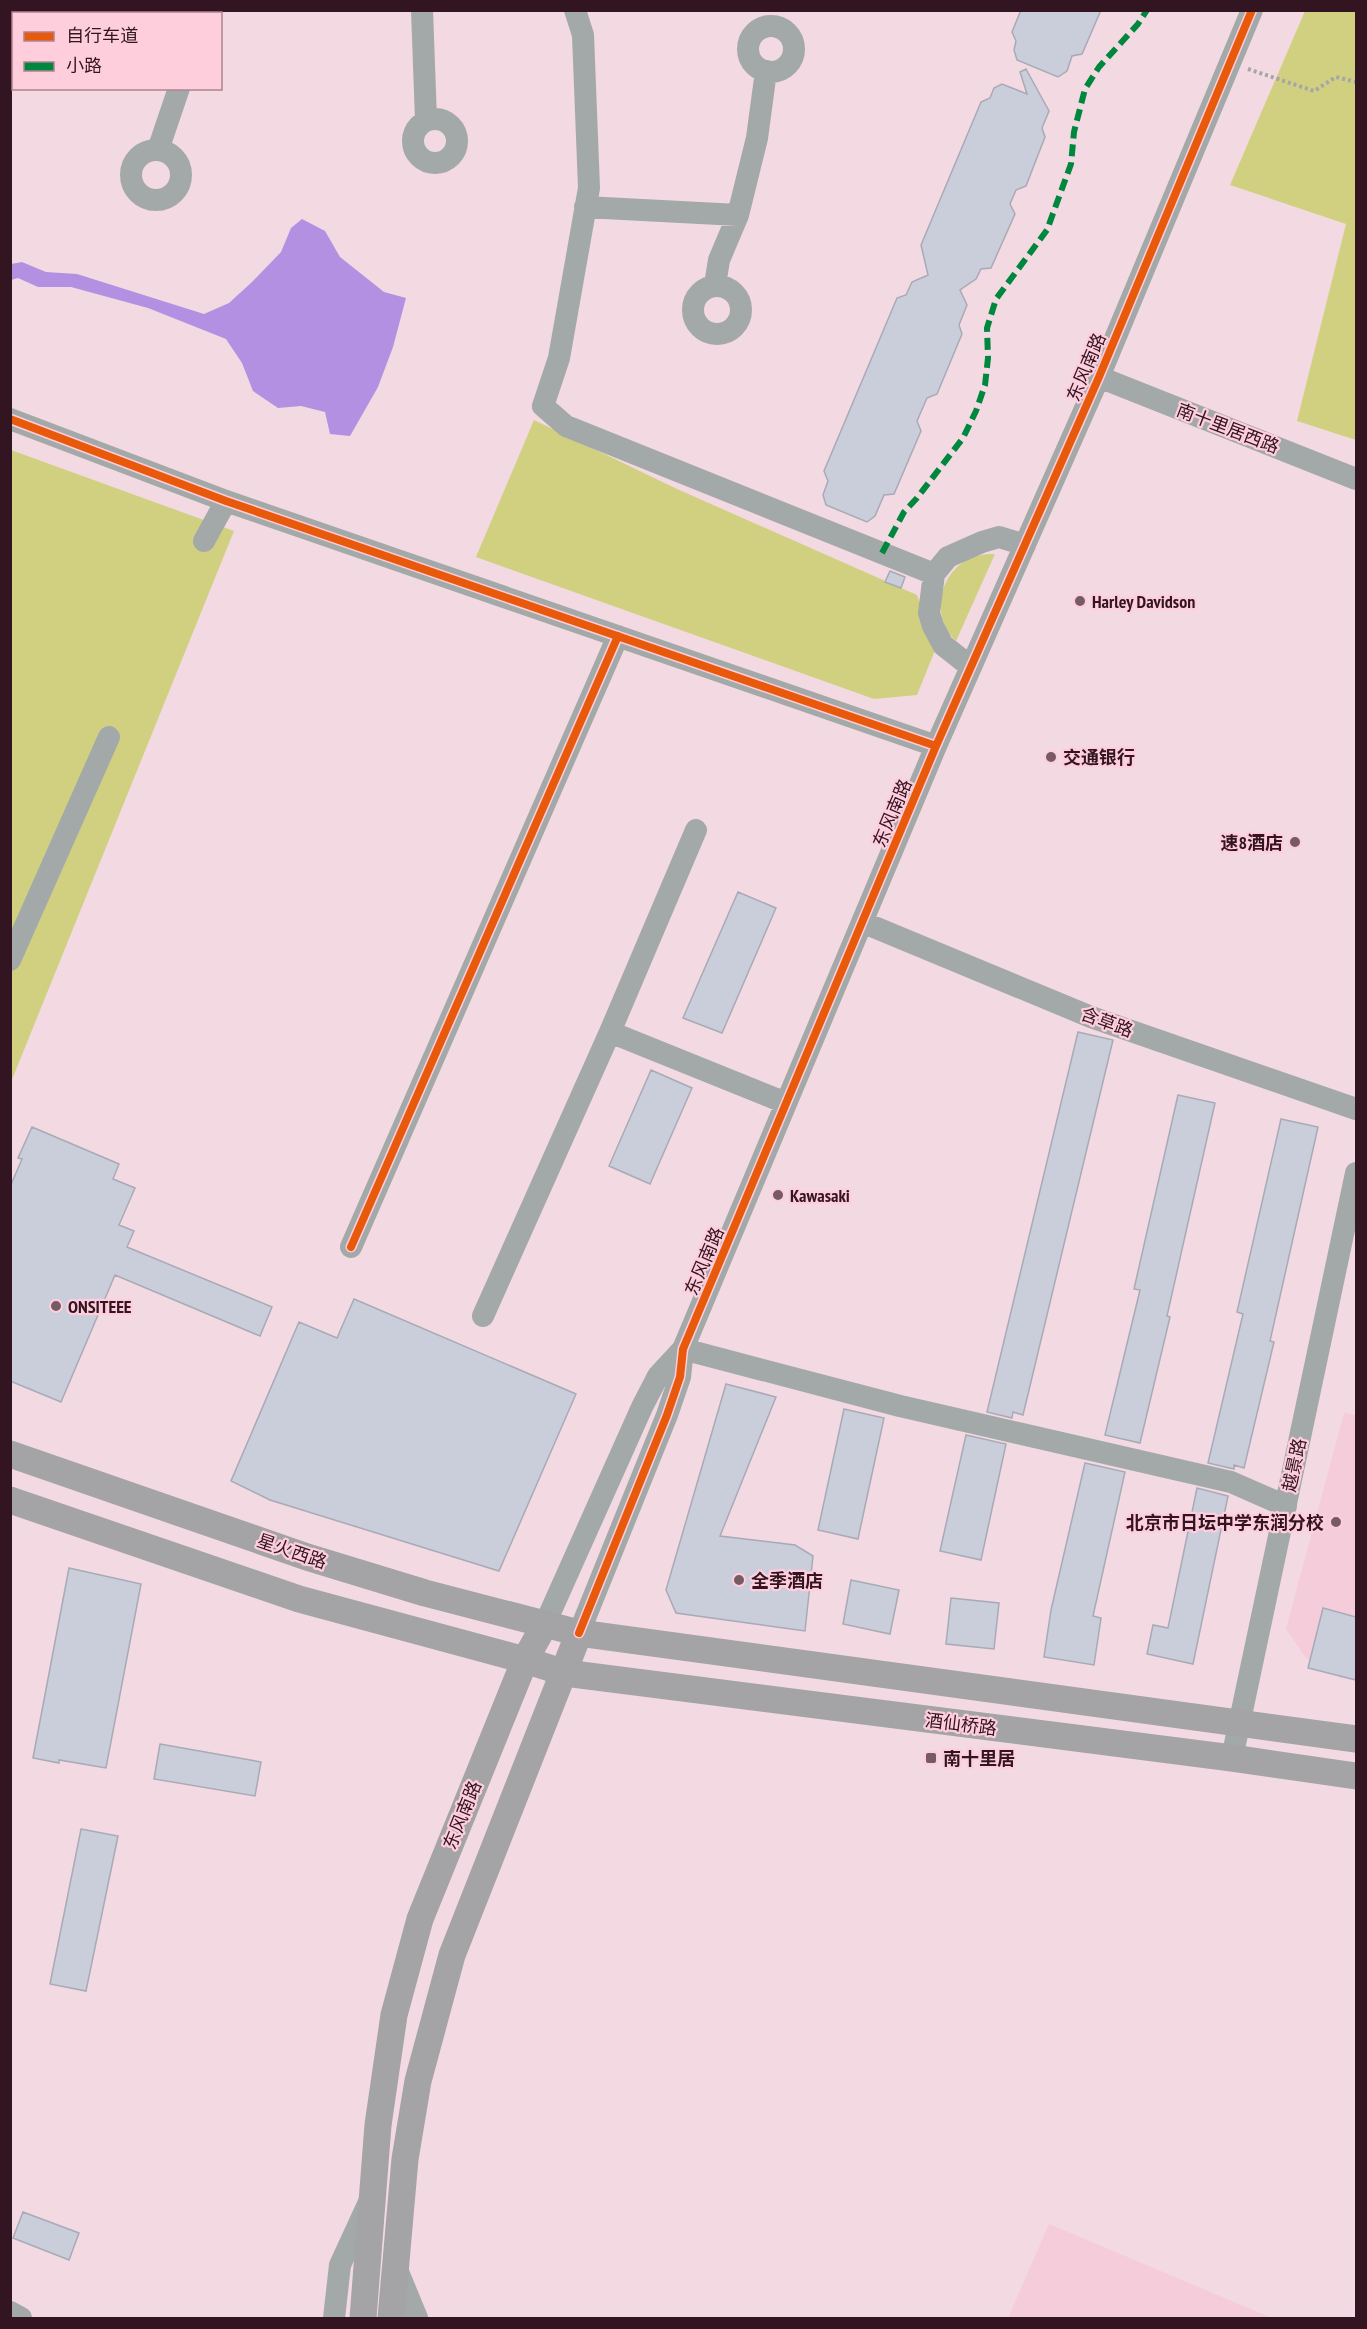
<svg xmlns="http://www.w3.org/2000/svg" width="1367" height="2329" font-family="'PT Sans Narrow','Noto Sans SC',sans-serif">
<style>
.built{fill:#f5ccd9}
.green{fill:#d0d080}
.water{fill:#b390e2}
.building{fill:#cacdda;stroke:#a8aab6;stroke-width:1.5}
.lines{fill:none;stroke-linecap:round;stroke-linejoin:round}
.path{stroke:#a6a6a6;stroke-width:4;stroke-dasharray:3 3;stroke-linecap:butt}
.minor{stroke:#a3a9a8;stroke-width:22}
.major{stroke:#a4a3a5;stroke-width:27}
.quiet{stroke:#00873e;stroke-width:6;stroke-dasharray:12 6;stroke-linecap:butt}
.cycleway-casing{stroke:#fecedd;stroke-width:11}
.cycleway{stroke:#e8590c;stroke-width:8}
.poi-dot{fill:#765a64;stroke:#fecedd;stroke-width:2}
.labels{text-anchor:middle;dominant-baseline:central;stroke-width:4.5;stroke-linejoin:round;paint-order:stroke}
.street-label{font-size:18px;fill:#321520;stroke:#fecedd}
.poi-label{font-size:18px;font-weight:bold;fill:#321520;stroke:#fecedd;text-anchor:start}
</style>
<rect width="100%" height="100%" fill="#f3d9e1"/>
<path class="built" d="M1344,1413L1356,1415V1681L1340,1678L1306,1658L1286,1629Z
M1049,2224L1272,2318H1008Z"/>
<path class="green" d="M1305,11H1356V440L1297,421L1346,224L1230,185Z
M534,420L677,489L917,595L936,648L917,695L874,699L476,557Z
M11,450L234,531L11,1082Z
M995,554L956,641C931,618 938,576 967,560C976,555 985,554 995,554Z"/>
<path class="water" d="M302,219L325,231L340,257L384,292L406,298L393,347L378,387L350,436L330,434L325,412L301,406L278,408L253,391L242,363L226,339L148,308L71,287H38L18,278L11,280V264L22,262L46,272L77,274L204,314L229,303L252,282L281,252L291,228Z"/>
<path class="building" d="M1021,10H1101L1082,54L1072,56L1067,71L1058,77L1017,60L1014,50L1016,41L1012,32Z
M1026,69L1049,111L1042,128L1045,137L1026,186L1016,190L1010,204L1015,214L991,268L981,269L976,279L960,290L967,305L959,325L962,334L937,394L927,398L917,421L921,431L894,494L884,495L875,516L867,522L826,505L823,495L828,481L824,471L897,298L906,295L912,282L928,275L921,245L981,102L990,98L994,88L1002,84L1027,94L1020,72Z
M890,571L905,577L901,588L885,582Z
M738,892L776,908L722,1033L683,1018Z
M1078,1032L1113,1040L1023,1415L1013,1412L1012,1418L987,1412Z
M651,1070L692,1088L650,1184L609,1166Z
M1178,1095L1215,1103L1167,1316L1170,1317L1140,1443L1105,1435L1140,1290L1134,1289Z
M1281,1119L1318,1127L1270,1341L1274,1342L1244,1468L1234,1465V1469L1208,1463L1243,1314L1237,1312Z
M32,1127L119,1164L113,1179L135,1188L119,1225L134,1231L127,1247L272,1307L260,1336L115,1275L61,1402L10,1381V1187L22,1159L18,1158Z
M354,1299L576,1394L499,1571L270,1500L231,1481L299,1322L337,1338Z
M726,1384L776,1397L720,1536L795,1545L813,1556L805,1631L676,1613L666,1590Z
M844,1409L884,1418L858,1539L818,1530Z
M966,1435L1006,1444L981,1560L940,1551Z
M1085,1463L1125,1472L1093,1616L1101,1618L1094,1665L1044,1657L1051,1610Z
M1197,1488L1228,1496L1193,1664L1147,1654L1153,1625L1168,1628Z
M69,1568L141,1584L106,1768L59,1760V1763L33,1758Z
M851,1580L899,1590L890,1634L843,1624Z
M951,1598L999,1603L994,1649L946,1644Z
M1323,1608L1356,1617V1680L1308,1668Z
M160,1744L261,1762L255,1796L154,1779Z
M81,1829L118,1836L86,1991L50,1984Z
M23,2212L79,2233L69,2260L13,2238Z"/>
<g class="lines">
<path class="path" d="M1248,69L1314,91L1336,77L1356,82"/>
<path class="minor" d="M422,10L426,120
M575,10L583,35L589,188L559,358L543,406L566,426L934,574
M205,14L206,10
M748 49a23 23 0 1 1 46 0a23 23 0 1 1-46 0Z
M413 141a22 22 0 1 1 44 0a22 22 0 1 1-44 0Z
M158,150L179,88
M131 175a25 25 0 1 1 50 0a25 25 0 1 1-50 0Z
M585,207L738,215
M715,285L719,260L738,215L757,138L766,71
M693 310a24 24 0 1 1 48 0a24 24 0 1 1-48 0Z
M1099,377L1356,479
M10,419L226,501L936,746
M204,541L226,501
M971,667L943,645L933,626L929,613L934,574L948,557L982,542L999,537L1025,545
M862,922L1091,1017L1356,1109
M10,960L109,737
M610,1032L786,1103
M351,1247L618,636
M483,1316L610,1032L696,830
M683,1349L900,1406L1231,1482L1286,1506
M545,1624L642,1407L658,1376L683,1349
M579,1633L667,1415L680,1377L683,1349L936,746L1099,377L1252,10
M1232,1758L1356,1173
M396,2267L417,2318
M10,2312L21,2318
M334,2318L340,2265L369,2202"/>
<path class="major" d="M10,1454L307,1557L425,1593L579,1633L1356,1739
M10,1500L299,1599L525,1660L565,1673L1232,1758L1356,1776
M363,2318L378,2125L394,2015L420,1919L525,1660L545,1624
M391,2318L405,2159L418,2081L452,1955L579,1633"/>
<path class="quiet" d="M882,553L904,512L917,498L963,438L976,411L985,385L988,358L987,328L996,299L1047,230L1071,164L1074,132L1085,89L1099,67L1138,24L1147,10"/>
<defs>
<path id="cycleway" d="M10,419L226,501L936,746
M351,1247L618,636
M579,1633L667,1415L680,1377L683,1349L936,746L1099,377L1252,10"/>
</defs>
<use href="#cycleway" class="cycleway-casing"/>
<use href="#cycleway" class="cycleway"/>
</g>
<g class="poi-dot">
<circle cx="1080" cy="601" r="6"/>
<circle cx="1051" cy="757" r="6"/>
<circle cx="1295" cy="842" r="6"/>
<circle cx="778" cy="1195" r="6"/>
<circle cx="56" cy="1306" r="6"/>
<circle cx="1336" cy="1522" r="6"/>
<circle cx="739" cy="1580" r="6"/>
<rect x="925" y="1752" width="12" height="12" rx="3"/>
</g>
<g class="labels">
<g class="street-label">
<text transform="translate(1086 367) rotate(-67)">东风南路</text>
<text transform="translate(1228 428) rotate(21)">南十里居西路</text>
<text transform="translate(892 813) rotate(-67)">东风南路</text>
<text transform="translate(1107 1022) rotate(20)">含草路</text>
<text transform="translate(704 1261) rotate(-67)">东风南路</text>
<text transform="translate(1294 1465) rotate(-78)">越景路</text>
<text transform="translate(292 1551) rotate(19)">星火西路</text>
<text transform="translate(961 1724) rotate(7)">酒仙桥路</text>
<text transform="translate(462 1815) rotate(-68)">东风南路</text>
</g>
<g class="poi-label">
<text x="1092" y="601">Harley Davidson</text>
<text x="1063" y="757">交通银行</text>
<text x="1283" y="842" text-anchor="end">速8酒店</text>
<text x="790" y="1195">Kawasaki</text>
<text x="68" y="1306">ONSITEEE</text>
<text x="1324" y="1522" text-anchor="end">北京市日坛中学东润分校</text>
<text x="751" y="1580">全季酒店</text>
<text x="943" y="1758">南十里居</text>
</g>
</g>
<rect width="1367" height="2329" fill="none" stroke="#321520" stroke-width="24"/>
<rect x="12" y="12" width="210" height="78" fill="#fecedd" stroke="#ac8491" stroke-width="1.5"/>
<rect x="24" y="32" width="30" height="9" fill="#e8590c" stroke="#ac8491" stroke-width="1.5"/>
<text x="66" y="42" font-size="18" fill="#321520">自行车道</text>
<rect x="24" y="62" width="30" height="9" fill="#00873e" stroke="#ac8491" stroke-width="1.5"/>
<text x="66" y="72" font-size="18" fill="#321520">小路</text>
</svg>
